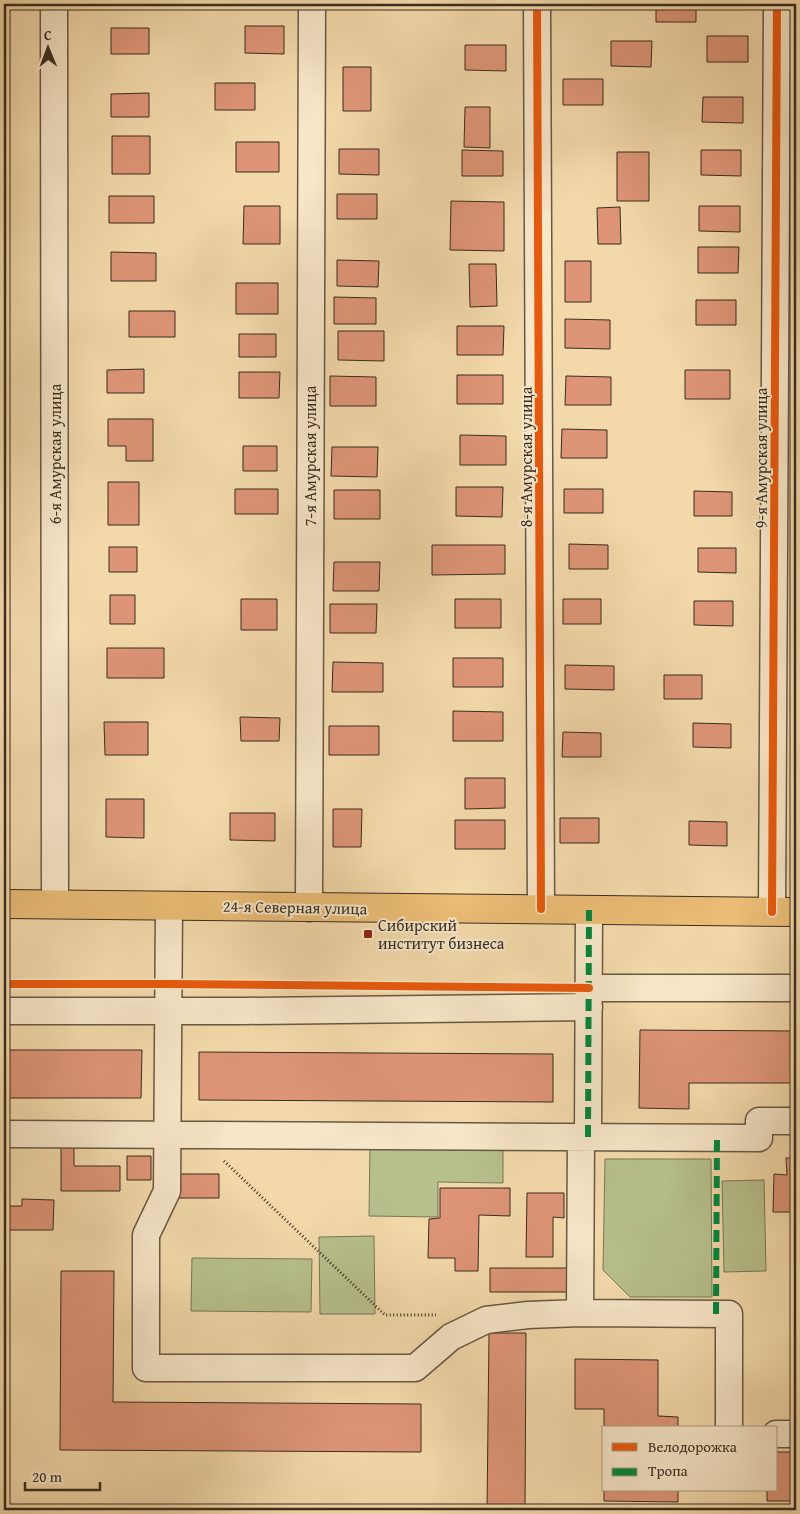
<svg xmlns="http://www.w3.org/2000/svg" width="800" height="1514" font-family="'Gentium Book Plus',serif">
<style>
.green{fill:#b6c08c;stroke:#787656}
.building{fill:#de9577;stroke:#392d21}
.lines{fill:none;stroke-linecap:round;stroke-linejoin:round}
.minor-casing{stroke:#685843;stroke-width:29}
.major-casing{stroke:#392d21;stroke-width:30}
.path{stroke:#392d21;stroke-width:3;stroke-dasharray:1 2.5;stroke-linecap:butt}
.minor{stroke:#f7e6c8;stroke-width:26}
.major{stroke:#eabc75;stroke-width:28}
.quiet{stroke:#00873e;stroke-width:6;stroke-dasharray:12 6;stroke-linecap:butt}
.cycleway-casing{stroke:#f7e6c8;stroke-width:11}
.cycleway{stroke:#e8590c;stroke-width:8}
.poi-dot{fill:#8f2418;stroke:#f7e6c8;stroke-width:2}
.labels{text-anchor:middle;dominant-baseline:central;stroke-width:4;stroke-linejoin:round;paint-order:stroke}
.street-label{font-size:16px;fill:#392d21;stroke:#f7e6c8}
.poi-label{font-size:16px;fill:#392d21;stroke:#f7e6c8;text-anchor:start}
</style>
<rect width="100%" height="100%" fill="#f3d9aa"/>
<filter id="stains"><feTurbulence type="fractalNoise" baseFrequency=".004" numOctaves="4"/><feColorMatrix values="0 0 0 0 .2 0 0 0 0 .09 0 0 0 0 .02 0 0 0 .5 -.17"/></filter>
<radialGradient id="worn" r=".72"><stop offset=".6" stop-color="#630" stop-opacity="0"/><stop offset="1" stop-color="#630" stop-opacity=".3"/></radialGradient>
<path class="green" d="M370,1144L503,1146V1183L438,1182V1217L369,1216Z
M605,1159H711L712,1297H630L603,1270Z
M764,1180L766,1271L724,1272L722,1181Z
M374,1236L375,1314H320L319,1237Z
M192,1258L312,1259L311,1312L191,1311Z"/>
<path class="building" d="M656,4H696V22H656Z
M702,4H742V6H702Z
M245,26H284V54L245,53Z
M111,28H149V54H111Z
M707,36H748V62H707Z
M611,41H652L651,67L611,66Z
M465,45H506V71L465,70Z
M343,67H371V111H343Z
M563,79H603V105H563Z
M215,83H255V110H215Z
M149,93V117H111V94Z
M703,97H743V123L702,122Z
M465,107H490V148L464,147Z
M112,136H150V174H112Z
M236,142H279V172H236Z
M339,149H379V175L339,174Z
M462,150L503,151V176H462Z
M701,150H741V176L701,175Z
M617,152H649V201H617Z
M337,194H377V219H337Z
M109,196H154V223H109Z
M451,201L504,202V251L450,250Z
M244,206H280V244H243Z
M699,206H740V232L699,231Z
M620,207L621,244H598L597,208Z
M698,247H739L738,273H698Z
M111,252L156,253V281H111Z
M337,260L379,261L378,287L337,286Z
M565,261H591V302H565Z
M469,264H496L497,306L470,307Z
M236,283H278V314H236Z
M334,297L376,298V324H334Z
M696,300H736V325H696Z
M129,311H175V337H129Z
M565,319L610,320V349L565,348Z
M457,326H504L503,355H457Z
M338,331H384V361L338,360Z
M239,334H276V357H239Z
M144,369V393H107V370Z
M685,370H730V399H685Z
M239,372H280L279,398H239Z
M457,375H503V404H457Z
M330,376L376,377V406H330Z
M566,376L611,377V405H565Z
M108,419H153V461H126V446H108Z
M562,429L607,430V458H561Z
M460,435L506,436V465H460Z
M243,446H277V471H243Z
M332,447H378L377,477L331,476Z
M108,482H139V525H108Z
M456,487H503L502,517L456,516Z
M235,489H278V514H235Z
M564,489H603V513H564Z
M334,490H380V519H334Z
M694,491L732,492V516H694Z
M569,544L608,545V569H569Z
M432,545H505V574L432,575Z
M109,547H137V572H109Z
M698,548H736V573L698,572Z
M334,562H380L379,591H333Z
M110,595H135V624H110Z
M241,599H277V630H241Z
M455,599H501V628H455Z
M563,599H601V624H563Z
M694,601H733V626L694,625Z
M330,604H377L376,633H330Z
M107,648H164V678H107Z
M453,658H503V687H453Z
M333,662L383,663V692H332Z
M565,665L614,666V690L565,689Z
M664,675H702V699H664Z
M453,711L503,712V741H453Z
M240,717L280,718L279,741H241Z
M104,722H148V755H105Z
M693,723L731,724V748L693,747Z
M329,726H379V755H329Z
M563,732L601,733V757H562Z
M465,778H505V808L465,809Z
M106,799H144V838L106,837Z
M333,809H362L361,847H333Z
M230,813H275V841L230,840Z
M560,818H599V843H560Z
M455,820H505V849H455Z
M689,821L727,822V846L689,845Z
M640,1030L796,1031V1083H689V1109L639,1108Z
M4,1050H142L141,1098H4Z
M199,1052L553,1054V1102L199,1100Z
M61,1143H74V1166H120V1191H61Z
M792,1144H796V1212H773L774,1174L787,1175L786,1158H792Z
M127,1156H151V1180H127Z
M178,1174H219V1198H178Z
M440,1188H510V1216L479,1215L478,1271H455V1258H428L429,1219L440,1218Z
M527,1193H564V1218L553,1217V1257H526Z
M22,1199L54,1200L53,1230H8V1206H22Z
M490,1268H568V1292H490Z
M61,1271H114L113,1402L421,1404V1452L60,1450Z
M489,1333H526L525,1510H487Z
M575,1359L658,1360V1416L678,1417V1428H604V1409H575Z
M776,1452H796V1501H767V1490H776Z
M604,1453V1490H678V1502L604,1501Z"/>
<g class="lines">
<defs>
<path id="minor" d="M54,4L55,904
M537,4L541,909
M169,906L167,1191L146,1235V1368H415L451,1337L486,1320L528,1315L580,1313L729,1314V1428
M309,908L312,4
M772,912L777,4
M589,988H796
M4,1011H244L589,1007
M4,1134L759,1138V1121H796
M588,1137L589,910
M580,1313L581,1137
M776,1434H796"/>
<path id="major" d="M4,904L796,912"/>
</defs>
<use href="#minor" class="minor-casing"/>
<use href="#major" class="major-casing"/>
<path class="path" d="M224,1161L385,1315H436"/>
<use href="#minor" class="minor"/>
<use href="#major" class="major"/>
<path class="quiet" d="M588,1137L589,910
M716,1314L717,1137"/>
<defs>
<path id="cycleway" d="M537,4L541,909
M772,912L777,4
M4,984H169L589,988"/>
</defs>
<use href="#cycleway" class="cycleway-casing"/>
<use href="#cycleway" class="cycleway"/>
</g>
<rect class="poi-dot" x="363" y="929" width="10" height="10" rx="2.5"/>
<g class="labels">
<g class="street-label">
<text transform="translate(55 454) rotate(-90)">6-я Амурская улица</text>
<text transform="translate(310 456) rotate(-90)">7-я Амурская улица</text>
<text transform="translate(526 457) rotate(-90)">8-я Амурская улица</text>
<text transform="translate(761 458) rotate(-90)">9-я Амурская улица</text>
<text transform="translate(295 907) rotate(1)">24-я Северная улица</text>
</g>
<g class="poi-label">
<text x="378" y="925">Сибирский<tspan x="378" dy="18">институт бизнеса</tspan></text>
</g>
</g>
<rect width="800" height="1514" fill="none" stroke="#f3d9aa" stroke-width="20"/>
<rect x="5" y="5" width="790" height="1504" fill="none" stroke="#392d21" stroke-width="2.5"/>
<rect x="10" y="10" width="780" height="1494" fill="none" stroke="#392d21"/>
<rect x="602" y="1426" width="175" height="65" fill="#f7e6c8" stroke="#ab9c85"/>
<rect x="612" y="1443" width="25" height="8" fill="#e8590c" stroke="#ab9c85"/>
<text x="648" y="1452" font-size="15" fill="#392d21">Велодорожка</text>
<rect x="612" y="1468" width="25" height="8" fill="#00873e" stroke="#ab9c85"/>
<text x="648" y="1476" font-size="15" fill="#392d21">Тропа</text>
<g transform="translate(48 48) rotate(359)" stroke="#f7e6c8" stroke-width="4" paint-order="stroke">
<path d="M0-4L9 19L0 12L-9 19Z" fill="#392d21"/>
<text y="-8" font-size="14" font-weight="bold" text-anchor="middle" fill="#392d21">С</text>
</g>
<path d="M25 1482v8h75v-8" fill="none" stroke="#392d21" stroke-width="2.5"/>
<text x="32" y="1482" font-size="15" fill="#392d21" stroke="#f7e6c8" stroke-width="4" paint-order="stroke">20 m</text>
<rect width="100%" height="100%" filter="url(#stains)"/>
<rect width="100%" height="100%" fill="url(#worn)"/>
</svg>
